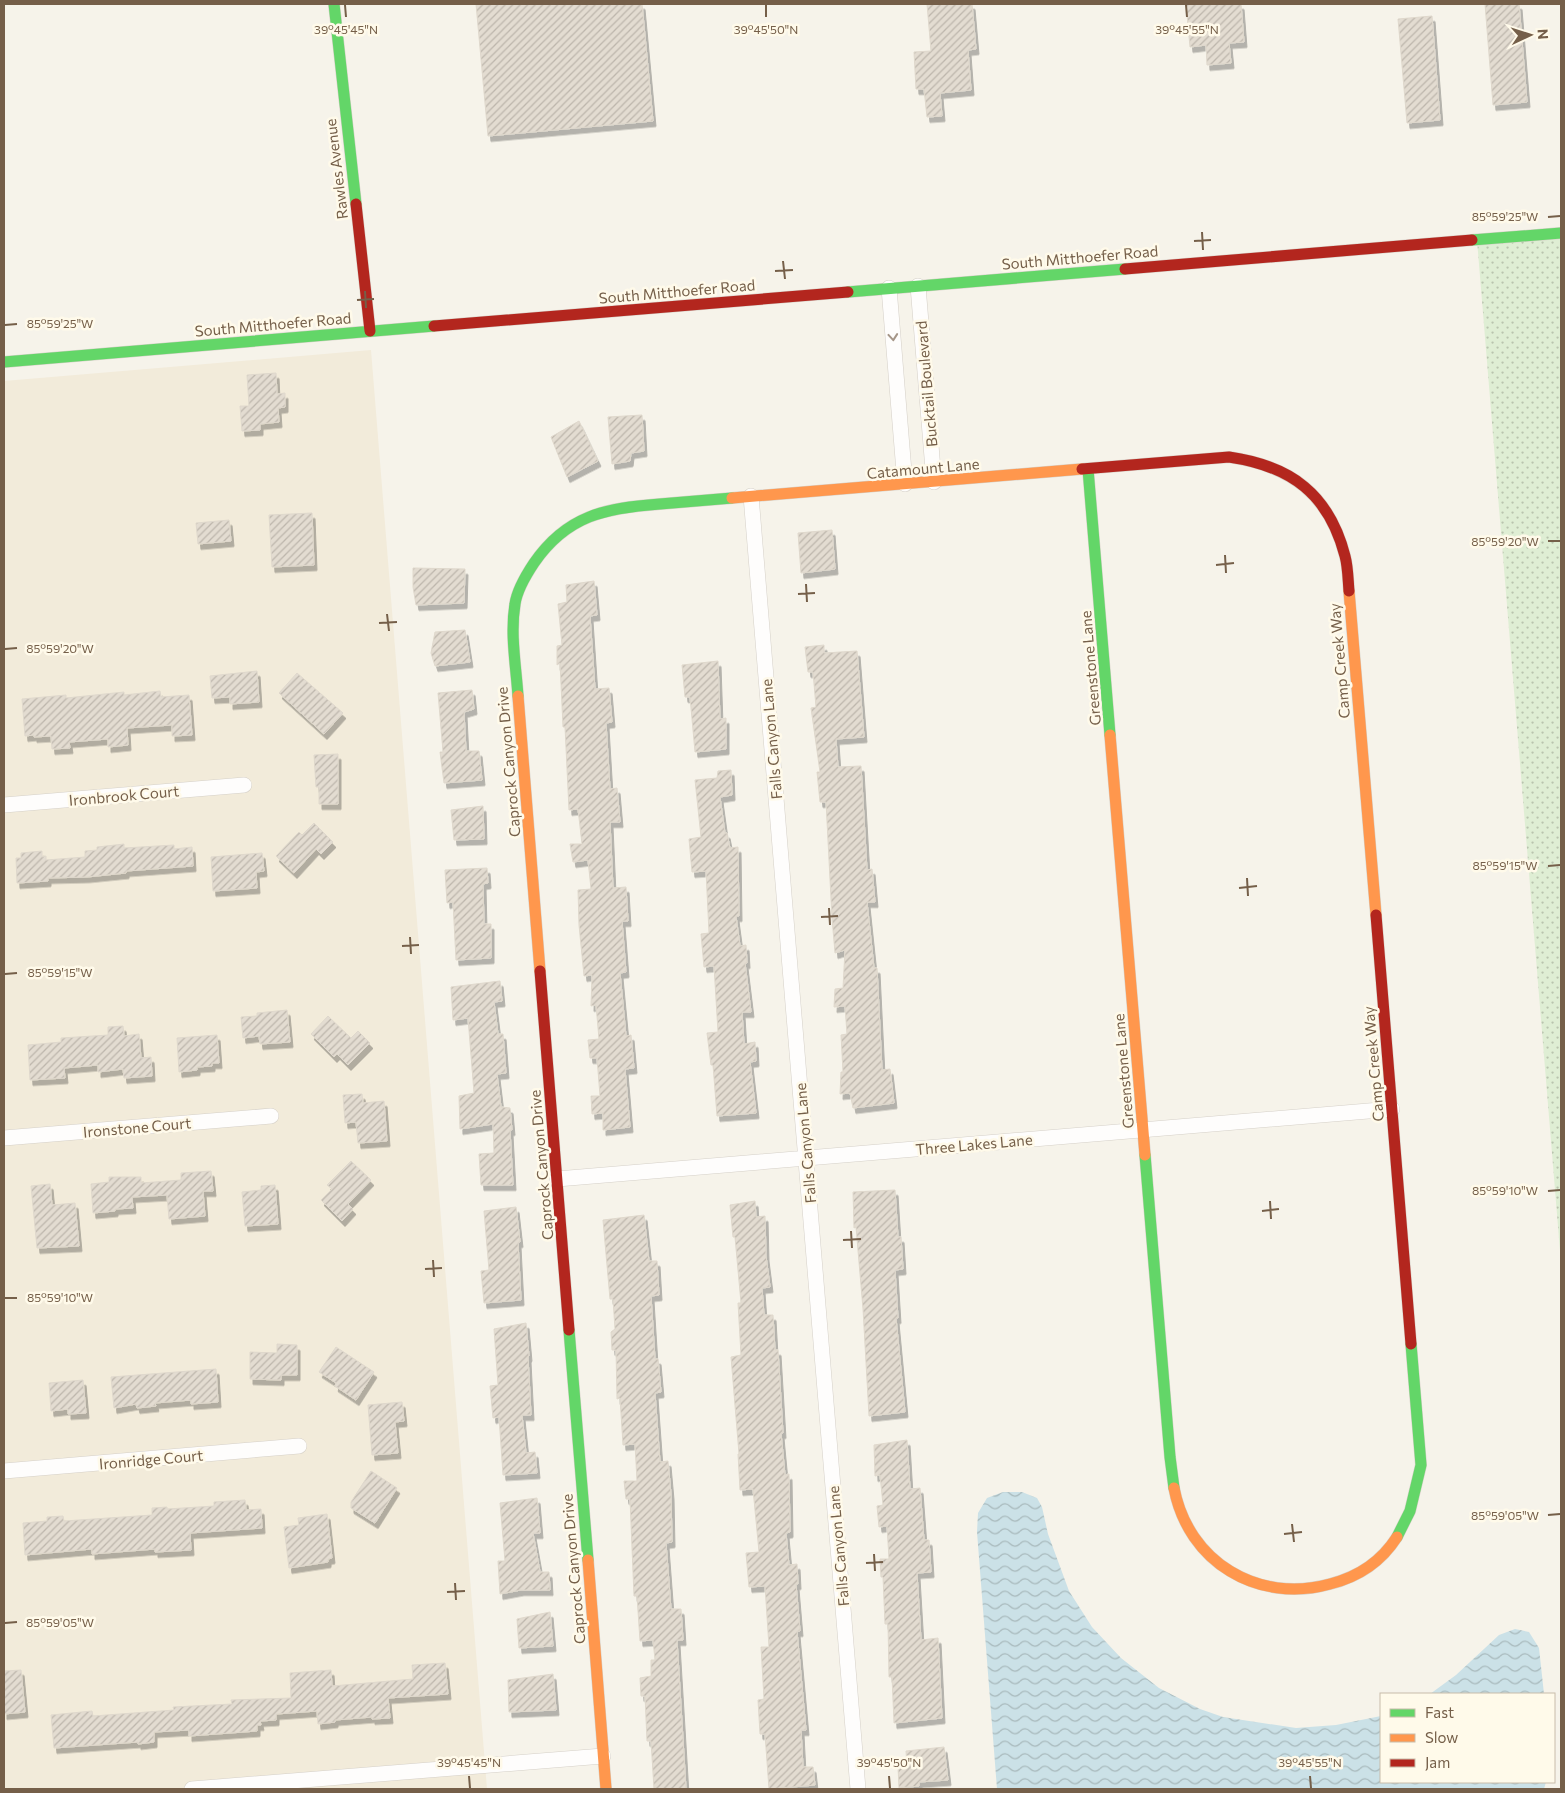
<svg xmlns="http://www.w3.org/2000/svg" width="1565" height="1793" font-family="Commissioner,sans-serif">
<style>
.residential{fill:#f2ebda}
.grass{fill:url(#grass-dots)}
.water{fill:url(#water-waves)}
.building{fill:url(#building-hatch);stroke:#dfd8cc;filter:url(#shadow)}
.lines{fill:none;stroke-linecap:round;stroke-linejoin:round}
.street-casing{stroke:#d5d0c8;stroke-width:16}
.fast-casing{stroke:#d6d0c8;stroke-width:12}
.slow-casing{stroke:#d6d0c8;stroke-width:12}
.jam-casing{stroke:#d6d0c8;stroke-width:12}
.street{stroke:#fefdfc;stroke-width:15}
.fast{stroke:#63d668;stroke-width:11}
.slow{stroke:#ff974d;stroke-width:11}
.jam{stroke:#b3261e;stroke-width:11}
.oneway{stroke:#a59688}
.ticks{fill:none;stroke:#755f49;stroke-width:2}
.labels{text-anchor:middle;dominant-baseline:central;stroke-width:5;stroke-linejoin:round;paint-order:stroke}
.street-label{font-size:15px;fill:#755f49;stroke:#fffaea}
.ticks-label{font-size:12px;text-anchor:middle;fill:#755f49;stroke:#fffaea;stroke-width:5;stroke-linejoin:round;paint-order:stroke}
</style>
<defs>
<pattern id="grass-dots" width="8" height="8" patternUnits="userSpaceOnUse" patternTransform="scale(1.25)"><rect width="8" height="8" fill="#dfeed4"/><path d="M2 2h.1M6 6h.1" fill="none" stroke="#b9c4ae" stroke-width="1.8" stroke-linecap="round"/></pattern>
<pattern id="water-waves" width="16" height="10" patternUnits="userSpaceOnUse" patternTransform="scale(1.25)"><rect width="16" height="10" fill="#cbe1e7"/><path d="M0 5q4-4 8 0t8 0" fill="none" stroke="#a9babd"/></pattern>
<pattern id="building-hatch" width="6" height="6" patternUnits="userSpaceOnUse" patternTransform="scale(1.25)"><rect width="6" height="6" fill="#e3dcd1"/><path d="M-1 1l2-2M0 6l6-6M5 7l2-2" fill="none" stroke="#bdb6ac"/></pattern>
<filter id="shadow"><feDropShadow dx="3" dy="5.5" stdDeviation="0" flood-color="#0004"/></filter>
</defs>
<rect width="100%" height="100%" fill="#f6f3ea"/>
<path class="residential" d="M371,350L487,1789H4V381Z"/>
<path class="grass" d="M1561,233V1263L1477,240Z"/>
<path class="water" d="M1003,1492H1022L1037,1498L1042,1507L1048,1534L1069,1591L1092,1627L1121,1658L1159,1688L1200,1709L1223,1717L1296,1728L1336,1725L1381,1716V1782H1546L1544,1789H997L977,1532L978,1513L987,1498Z
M1515,1629L1529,1632L1539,1648L1544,1694H1430L1456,1675L1499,1635Z"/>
<path class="building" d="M476,4H642L653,121L488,136Z
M927,4H972L976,49L968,50L971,90L940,93L942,116L927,117L924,89H916L914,52L931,51Z
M1186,4H1241L1244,42L1229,43L1231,63L1207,65L1206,45L1190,47Z
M1485,4H1519L1527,102L1493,105Z
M1432,16L1440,120L1407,123L1398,19Z
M276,373L277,394L285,393V407L278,408L279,422L260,424V430L242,431L240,406H249L247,375Z
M642,415L644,451L631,453L630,461L612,464L608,417Z
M579,421L598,461L567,477L551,437Z
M312,513L314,565L272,567L269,515Z
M229,520L231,541L198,544L196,523Z
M832,530L835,569L801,573L798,533Z
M413,568L465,569L464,603L416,605L413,587Z
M594,581L597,615L590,616L595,689L609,688L612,722L606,723L610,789L617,788L620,822H610L613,888L626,887L628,921H622L626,972L620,973L626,1036L631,1035L634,1068L625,1069L630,1127L603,1130V1113L592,1114L591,1096H600L597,1058H590L588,1040L599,1039L596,1005L591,1006L592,975L584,976L579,925L578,890L591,889L588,860L573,862L570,844H582L578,809L569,810L565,727H563L560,663L557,665V646L562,645L558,604L567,602L566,585Z
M465,630L470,662L435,666L431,653L435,632Z
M824,645V653L857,651L864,737L836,739L838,767L861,766L867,870L872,869L875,902H867L874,968H877L882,1070L890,1069L894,1103L853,1108L850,1093L840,1094L841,1072H843L841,1035L847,1034L845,1006L834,1007L835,989L843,988L845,950L835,953L832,918L826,802H820L817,772H820L811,708L816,707L813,672H808L805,647Z
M718,661L720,719L726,718V749L695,752L690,697H685L682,665Z
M257,671L259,702L230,704V697L212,698L210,676Z
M297,673L343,713L324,734L279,693Z
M472,690L474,709L464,712L466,751H479L482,780L444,783L440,752H443L438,693Z
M160,691L161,697L189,695L192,735L172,736V725L127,728L128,745L108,747V739L69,742L70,748L52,749L51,736L34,737V735L25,736L22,699L66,695V698L124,692V695Z
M338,754V804H319V787H316L314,755Z
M731,770L732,795L720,797L725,833H727L730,848L738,847L739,916H736L740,946L746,945L747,963H745L751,1012H742L744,1044L755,1042L756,1061L750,1062L756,1113L717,1116L713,1065H711L707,1033L718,1032L714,966L704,967L701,934L709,933L706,871L692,872L689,839L701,837L695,780L717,778L718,771Z
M483,806L484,839L454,840L451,810Z
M314,823L333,842L321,854L316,849L294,873L276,856L299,832L302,835Z
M124,844V848L174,845V849L192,847L193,866L126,871V873L87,877L48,878V881L17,883L16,858H21V853L42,851V857L46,856V860L85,857V851L97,850V847Z
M262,853L264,871L256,872L257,888L213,891L211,857Z
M487,868L488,883L483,884L484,924H491V958L456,960L453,902L447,903L445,870Z
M500,981L502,1001L494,1002L498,1034H503L506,1073L497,1074L501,1107L510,1108L512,1130H510L513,1185H481L479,1154L494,1153L493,1124L460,1129L459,1096L474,1093L468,1018L453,1020L451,987Z
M287,1010L290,1042L260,1044L259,1036L243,1038L241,1017L257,1016V1013Z
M328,1016L351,1038L358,1031L370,1043L348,1065L337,1054L334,1057L311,1034Z
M123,1026L124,1036L139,1034L141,1058L151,1057L152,1076L124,1078L123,1069L98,1072V1065L64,1068L65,1078L30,1080L28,1045L61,1042V1038L108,1035V1027Z
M217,1035L219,1063H212V1066L197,1067V1070L179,1072L177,1038Z
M362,1094L363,1103L384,1101L387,1141L358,1143L356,1122L345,1123L343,1095Z
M351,1161L371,1180L348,1204L353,1209L342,1221L321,1200L332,1189L327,1185Z
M211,1171L213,1191H203L205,1216L169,1219L167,1195L132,1197L133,1208L115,1209V1211L93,1213L91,1184L109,1182V1177H141V1183L181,1180V1173Z
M50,1184L52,1205L75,1203L79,1246L37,1248L31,1186Z
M275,1185L278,1224L245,1226L242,1192L261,1190V1186Z
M895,1190L898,1237H901L903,1269L895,1270L898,1318H896L905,1412L869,1416L863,1309L856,1227L854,1228L853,1192Z
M755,1201L756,1217L765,1216L766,1256L770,1287L762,1288L764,1315H773L775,1350H778L783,1433H781L785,1475L789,1474L790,1532L786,1533L789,1565L797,1564L798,1584H796L800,1631H797L806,1730H801L803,1767H813L815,1785L769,1789L765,1734H760L758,1700L764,1699L761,1647H769L765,1586L749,1587L746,1553L759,1552L753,1489L740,1490L738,1454H739L731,1357L741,1355L738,1303H741L735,1237H733L730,1205Z
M516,1207L520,1242H518L521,1300L484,1303L481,1271L489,1270L484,1211Z
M644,1215L649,1261H657L659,1295L651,1296L655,1359H658L661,1392L655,1393L660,1462L668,1461L671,1494L672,1542L666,1543L671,1609H681L683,1640H677L686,1789H654L651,1741H647L645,1696H641L640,1678L651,1676V1660H655L653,1640L640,1641L637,1596H634L630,1499H626L624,1481H637L635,1444L623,1445L620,1398L617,1399L616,1350H612L611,1332L615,1329L613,1299H610L603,1220Z
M526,1323L529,1356L528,1357L531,1415H522L526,1453L535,1452L537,1473L503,1475L499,1417L493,1418L490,1386L498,1385L494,1329Z
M277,1344L297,1345V1375H281V1380L250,1379V1352L277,1353Z
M336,1347L374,1372L356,1400L335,1386L336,1383L319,1372Z
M216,1369L218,1402L191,1404V1400L155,1403L156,1406L137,1408L136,1404L114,1408L111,1377Z
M83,1380L86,1413L68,1414V1409L51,1411L49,1383Z
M402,1402L404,1421L395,1422L398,1453L372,1455L368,1405Z
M907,1440L910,1489L920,1488L924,1540H929L931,1572L917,1573L921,1640L938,1638L942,1718L894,1723L892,1677H889L888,1624H885L883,1577H881L880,1559H889L887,1526L879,1527L877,1506L883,1505L880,1475L875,1476L874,1445Z
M371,1471L397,1488L375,1523L351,1508V1502Z
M537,1498L540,1533H533L540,1572H549L550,1590H521L500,1594L498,1561H505L500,1503Z
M245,1500L246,1510L261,1509L262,1528L190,1533L191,1550L155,1552V1549L92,1554V1549L25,1555L23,1523L47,1521V1517L63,1516L64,1521L152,1515V1508L167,1507V1509L214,1506V1502Z
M327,1514L332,1558L328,1559V1562L289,1568L284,1527L299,1525L298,1518Z
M550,1612L553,1646L519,1648L517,1619Z
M445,1663L448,1694L388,1698L390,1718L372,1719V1717L335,1720V1722L318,1724L317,1711L276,1714V1720L260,1721L261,1725H257V1731L189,1736V1730L154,1732V1742L138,1744V1742L54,1748L51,1715L92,1711L93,1716L174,1710L173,1707L232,1704L231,1700L291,1698L290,1673L331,1670L332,1686L413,1679L412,1665Z
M21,1670L25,1712L4,1714V1671Z
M553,1674L556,1710L509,1712L508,1680Z
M944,1747L948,1780L919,1782V1786L899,1788L898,1767L907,1766L906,1751Z"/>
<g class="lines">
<defs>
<path id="street" d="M918,286L934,482
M889,288L905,484
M751,496L858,1789
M4,805L244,785
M4,1138L271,1116
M557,1179L1392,1109
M4,1471L299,1446
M192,1789L603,1756"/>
<path id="fast" d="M334,4L356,204
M1472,240L1561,233
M848,292L1125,269
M4,362L434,326
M1088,469L1110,735
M518,696C516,666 510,634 515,604C517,590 526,575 534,563C567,515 606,508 660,504C684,502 708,500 732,498
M1145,1155L1170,1457L1174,1488
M569,1330L588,1560
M1397,1537L1410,1511L1421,1465L1411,1344"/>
<path id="slow" d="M732,498L1082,469
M1349,591L1376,915
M518,696L540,971
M1110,735L1145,1155
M1174,1488C1188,1562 1258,1604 1330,1584C1358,1577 1381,1562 1397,1537
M588,1560L606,1789"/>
<path id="jam" d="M356,204L370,331
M1125,269L1472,240
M434,326L848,292
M1082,469L1229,457C1291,466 1329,494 1345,556C1348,567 1348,580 1349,591
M1376,915L1411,1344
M540,971L569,1330"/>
</defs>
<use href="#street" class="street-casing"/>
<use href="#fast" class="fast-casing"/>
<use href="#slow" class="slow-casing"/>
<use href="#jam" class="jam-casing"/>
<use href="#street" class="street"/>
<use href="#fast" class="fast"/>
<use href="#slow" class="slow"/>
<use href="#jam" class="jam"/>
</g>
<defs><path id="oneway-chevron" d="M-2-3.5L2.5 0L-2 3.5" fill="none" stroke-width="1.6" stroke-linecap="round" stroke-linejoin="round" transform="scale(1.25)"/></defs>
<use class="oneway" href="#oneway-chevron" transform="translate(893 337) rotate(85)"/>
<path class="ticks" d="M345,5L346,17M766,5V17M1186,5L1187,17M1548,217L1560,216M1202,232L1203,250M1194,241L1211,240M783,261L785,279M775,271L793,270M365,291L366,308M357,300L374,299M5,325L17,324M1548,541H1560M1225,555L1226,573M1216,565L1234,563M806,584L807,602M798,594L815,593M387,614L389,631M379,623L397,622M5,649L17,648M1548,866L1560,865M1247,878L1248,896M1239,888L1257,886M829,908L830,925M821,917L838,916M410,937L411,954M402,946L419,945M5,974L17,973M1548,1191L1560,1190M1270,1201L1271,1219M1262,1211L1279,1209M851,1231L852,1248M843,1240L861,1239M433,1260L434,1277M425,1269L442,1268M5,1298H17M1548,1515L1560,1514M1292,1524L1294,1542M1284,1534L1302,1532M874,1554L875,1571M866,1563L883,1562M455,1583L456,1600M447,1592L465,1591M5,1623L17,1622M469,1776L470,1788M889,1776L890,1788M1310,1776L1311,1788"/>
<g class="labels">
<g class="street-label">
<text transform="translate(336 169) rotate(-97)">Rawles Avenue</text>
<text transform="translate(1080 257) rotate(-5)">South Mitthoefer Road</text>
<text transform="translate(677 291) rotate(-5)">South Mitthoefer Road</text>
<text transform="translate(273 324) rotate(-5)">South Mitthoefer Road</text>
<text transform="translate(926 384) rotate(-95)">Bucktail Boulevard</text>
<text transform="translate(923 468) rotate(-5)">Catamount Lane</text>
<text transform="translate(1339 661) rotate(-95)">Camp Creek Way</text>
<text transform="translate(1090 668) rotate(-95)">Greenstone Lane</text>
<text transform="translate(771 739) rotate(-95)">Falls Canyon Lane</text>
<text transform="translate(508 762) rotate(-95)">Caprock Canyon Drive</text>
<text transform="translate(124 795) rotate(-5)">Ironbrook Court</text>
<text transform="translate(1373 1064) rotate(-95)">Camp Creek Way</text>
<text transform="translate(1123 1071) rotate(-95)">Greenstone Lane</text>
<text transform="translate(137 1127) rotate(-5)">Ironstone Court</text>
<text transform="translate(805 1143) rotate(-95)">Falls Canyon Lane</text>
<text transform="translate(974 1144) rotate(-5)">Three Lakes Lane</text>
<text transform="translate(541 1165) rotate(-95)">Caprock Canyon Drive</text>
<text transform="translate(151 1459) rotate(-5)">Ironridge Court</text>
<text transform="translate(838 1546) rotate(-95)">Falls Canyon Lane</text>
<text transform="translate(573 1569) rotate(-95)">Caprock Canyon Drive</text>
</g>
</g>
<g class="ticks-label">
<text x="346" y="34">39°45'45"N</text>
<text x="766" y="34">39°45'50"N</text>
<text x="1187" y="34">39°45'55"N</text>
<text x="1505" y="221">85°59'25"W</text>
<text x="60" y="328">85°59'25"W</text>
<text x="1505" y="546">85°59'20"W</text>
<text x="60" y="653">85°59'20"W</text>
<text x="1505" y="870">85°59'15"W</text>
<text x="60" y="977">85°59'15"W</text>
<text x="1505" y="1195">85°59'10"W</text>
<text x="60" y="1302">85°59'10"W</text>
<text x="1505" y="1520">85°59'05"W</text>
<text x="60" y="1627">85°59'05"W</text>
<text x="469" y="1767">39°45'45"N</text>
<text x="889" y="1767">39°45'50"N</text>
<text x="1310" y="1767">39°45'55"N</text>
</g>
<rect width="1565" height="1793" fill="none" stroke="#755f49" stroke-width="10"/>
<rect x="1380" y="1693" width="175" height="90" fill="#fffaea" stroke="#c8bcaa"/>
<rect x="1390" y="1709" width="25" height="8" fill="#63d668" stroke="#c8bcaa"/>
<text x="1425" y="1718" font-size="15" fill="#755f49">Fast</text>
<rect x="1390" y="1734" width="25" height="8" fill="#ff974d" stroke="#c8bcaa"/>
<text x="1425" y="1743" font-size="15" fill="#755f49">Slow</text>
<rect x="1390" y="1759" width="25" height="8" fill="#b3261e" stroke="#c8bcaa"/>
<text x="1425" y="1768" font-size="15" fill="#755f49">Jam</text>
<g transform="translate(1530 35) rotate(86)" stroke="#fffaea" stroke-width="4" paint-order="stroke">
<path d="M0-4L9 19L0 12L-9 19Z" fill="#755f49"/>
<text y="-8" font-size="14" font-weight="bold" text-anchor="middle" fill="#755f49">N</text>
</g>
</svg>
